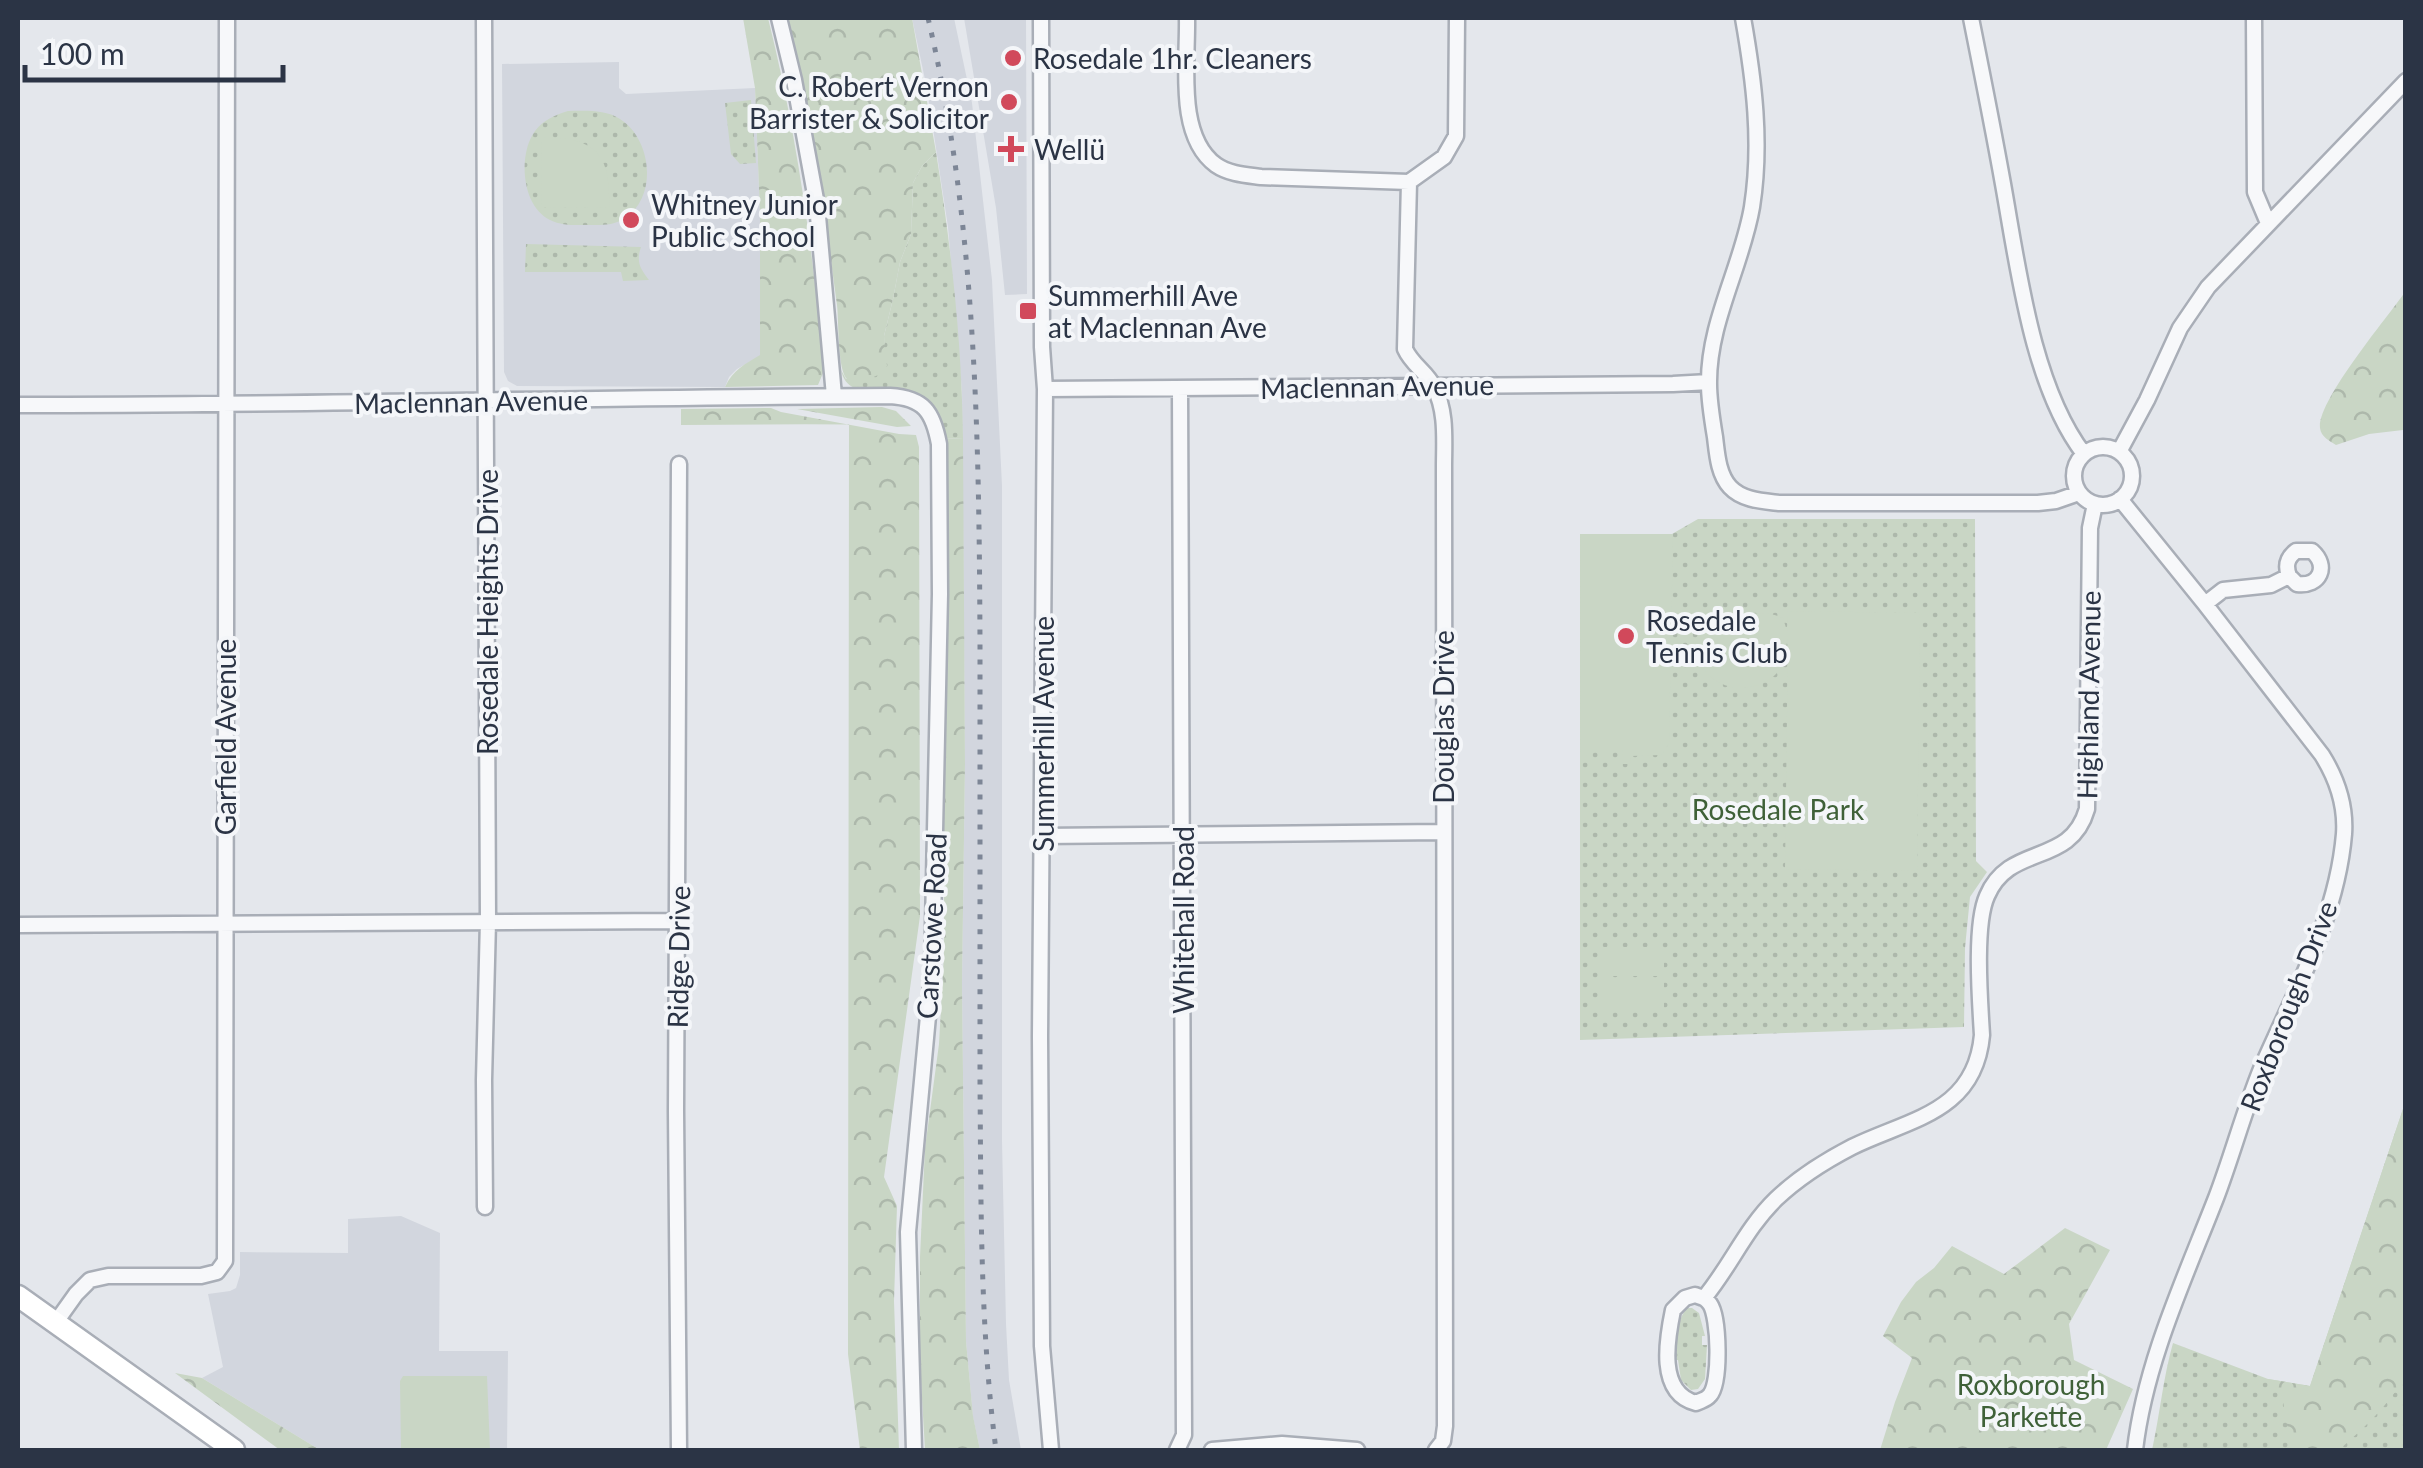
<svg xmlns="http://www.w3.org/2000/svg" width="2423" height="1468" font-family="Lato,sans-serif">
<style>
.built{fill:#d2d6de}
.grass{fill:url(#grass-dots)}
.forest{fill:url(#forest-crowns)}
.garden{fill:#c9d6c5}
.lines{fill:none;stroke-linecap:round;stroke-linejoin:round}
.minor-casing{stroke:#a9aeb7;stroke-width:19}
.secondary-casing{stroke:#a9aeb7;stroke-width:25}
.minor{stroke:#f7f8fa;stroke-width:14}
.secondary{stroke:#fff;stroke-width:20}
.rail{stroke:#7d8696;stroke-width:5;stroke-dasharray:5 10;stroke-linecap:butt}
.poi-dot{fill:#d1495b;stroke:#f4f6f9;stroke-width:4}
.labels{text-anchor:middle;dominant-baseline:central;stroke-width:8;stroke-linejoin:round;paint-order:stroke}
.poi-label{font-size:28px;fill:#2b3445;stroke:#f4f6f9;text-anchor:start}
.street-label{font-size:28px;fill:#2b3445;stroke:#f4f6f9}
.park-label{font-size:28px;fill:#3f6138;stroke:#f4f6f9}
</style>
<defs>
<pattern id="grass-dots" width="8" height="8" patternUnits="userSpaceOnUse" patternTransform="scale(2.5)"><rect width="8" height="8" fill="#c9d6c5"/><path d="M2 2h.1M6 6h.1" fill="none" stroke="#adb8ab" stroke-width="1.8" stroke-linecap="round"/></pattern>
<pattern id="forest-crowns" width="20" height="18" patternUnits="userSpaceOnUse" patternTransform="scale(2.5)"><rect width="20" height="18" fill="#c9d6c5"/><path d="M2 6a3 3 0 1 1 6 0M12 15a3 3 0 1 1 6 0" fill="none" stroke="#adb8ab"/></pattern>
</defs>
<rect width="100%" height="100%" fill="#e4e7ec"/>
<path class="built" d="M912,18H954L972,103L992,280L1002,486V1141L1006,1324L1009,1380L1021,1450H980L973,1417L966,1341L962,984L965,764L962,391L948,227L927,89Z
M964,18H1026L1027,294L1005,295L996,208Z
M619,62V88L626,94L755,88L760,214V356L737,369L729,377L725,387L517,386L508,381L504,372L502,64Z
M401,1216L440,1233L439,1351H508L507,1450H320L202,1378L223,1367L208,1294L230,1291L236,1288L240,1275V1252L348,1253V1219Z"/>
<path class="grass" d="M751,100L756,163L740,164L731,154L725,103Z
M568,111C585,111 604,109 620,119C652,139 658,197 625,218C613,226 602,225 588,225C575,225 562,226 550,220C521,206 518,154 535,131C543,120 555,115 568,111Z
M936,152C951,246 962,342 963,438L944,439C934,387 901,387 855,388C847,385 843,379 841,370L846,379L885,359L884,336L893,299L900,262L911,234L913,183L922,166Z
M526,244L641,247C636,262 640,268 649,280L623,281L621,272H525Z
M1698,519H1975L1976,861L1987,872L1970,897L1965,948L1964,1027L1580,1040V534H1672Z
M2405,1103V1450H2152C2160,1414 2163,1378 2173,1343L2268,1379L2310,1386Z
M1687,1308H1692L1699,1313L1705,1336H1702V1345H1707L1705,1379L1698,1389L1691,1390L1681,1380L1678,1360H1676C1676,1342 1676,1321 1687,1308Z"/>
<path class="forest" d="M743,18H768C796,130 812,244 823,359V373L818,385L725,387C733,370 745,364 760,355V214L755,88Z
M786,18H912L936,152L922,166L913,183L911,234L900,262L893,299L884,336L887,366L884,372C875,376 859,387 848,380C837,372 839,321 837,305C824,209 811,112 786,18Z
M2405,292V433L2403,430L2369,434L2336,445C2330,441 2321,437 2320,428C2317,401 2387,318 2405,292Z
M882,407L896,411L911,426L897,427L797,409Z
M771,408L781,412L899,434L916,435L919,447L920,916L884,1177L897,1206L894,1301L899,1450H860L848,1354L849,424L681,425V409Z
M963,438L965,764L962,984L966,1341L973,1416L980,1450H925L920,1364V1257L925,1148L939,1044L944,953V439Z
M2405,1103V1376C2390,1404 2363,1429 2339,1450H2295L2290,1442L2283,1401L2268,1379L2310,1386Z
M2065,1228L2110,1250L2069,1324L2074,1360L2133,1389L2106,1450H1880L1895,1402L1912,1358L1883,1336L1901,1302L1916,1282L1934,1268L1952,1246L2004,1274Z
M175,1373L202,1378L320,1450H280Z"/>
<path class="garden" d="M542,137C597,138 611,154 609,208L541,207Z
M1580,534H1673L1669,744L1661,755L1631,756L1630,764H1623L1622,750H1589L1588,756L1581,755Z
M1713,608C1734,622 1758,606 1783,618L1787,631L1788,611L1920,613L1917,871L1785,869L1788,639C1785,648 1784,667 1775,675C1753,694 1720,692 1704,669L1711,626L1706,615Z
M1602,947H1664V976H1602Z
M1602,982H1664V1011H1602Z
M403,1376H487L490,1450H401L400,1381Z"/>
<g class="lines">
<defs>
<path id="minor" d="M484,18L488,921L484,1080L485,1207
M779,18L794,80L817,205L834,396
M1041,18L1042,347L1045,389L1040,1037L1042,1346L1051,1450
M1187,18C1188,62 1176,136 1216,165C1229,174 1246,175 1261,177L1409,182
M1743,18C1754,80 1762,143 1752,207C1742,266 1708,323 1709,384C1709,401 1712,419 1715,437C1717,453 1718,474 1730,487C1742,500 1762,501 1779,503H2038L2056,501L2079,493
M1971,18C1982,73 1993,128 2003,184C2018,267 2032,386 2084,454
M2254,18L2255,192L2268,223
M1409,182L1405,349C1412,365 1427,372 1434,387C1447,411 1444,441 1444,467L1445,1426L1443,1441L1436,1450
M1409,182L1444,157L1456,136L1457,18
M1045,389L1673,384L1709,382
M18,405C309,405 599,397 890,396C924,398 933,412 939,444L940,594L932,973L908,1232L914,1450
M2074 476a29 29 0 1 1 58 0a29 29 0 1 1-58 0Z
M2119,452L2147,400L2180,328L2208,287L2406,81
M679,464L676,1111L679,1450
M2120,499L2205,604L2322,755C2337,779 2346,805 2344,834C2337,918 2294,993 2261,1069C2244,1111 2232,1156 2216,1198C2184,1280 2145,1363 2135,1450
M2205,604L2223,590L2271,585L2289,576L2297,584C2320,587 2329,566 2312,551H2296C2287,558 2285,565 2289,576
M1042,836L1443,832
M18,925L678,921
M1695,1295C1703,1298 1705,1297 1710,1304C1719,1317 1721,1382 1710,1395C1706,1400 1702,1400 1696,1403C1657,1393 1667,1339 1673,1310L1685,1298Z
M1704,1298C1730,1267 1746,1228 1776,1199C1798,1178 1825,1161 1852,1147C1909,1119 1975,1113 1982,1035C1980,1001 1974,925 1987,896C2010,842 2070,868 2087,809L2090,528L2095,504
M56,1322L76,1294L90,1280L108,1276H201L217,1272L225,1261L227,18
M1177,1450L1184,1435L1180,389
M1212,1450L1282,1444L1357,1450"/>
<path id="secondary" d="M18,1296L234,1450"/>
</defs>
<use href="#minor" class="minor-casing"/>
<use href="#secondary" class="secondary-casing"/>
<use href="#minor" class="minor"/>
<use href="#secondary" class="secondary"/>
<path class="rail" d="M928,18C976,222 979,433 980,642C980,788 980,934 980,1081C981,1204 980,1328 996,1450"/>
</g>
<g class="poi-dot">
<circle cx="1013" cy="58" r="10"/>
<circle cx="1009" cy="102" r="10"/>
<path d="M1006 134h10v10h10v10h-10v10h-10v-10h-10v-10h10z"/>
<circle cx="631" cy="220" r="10"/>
<rect x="1018" y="301" width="20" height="20" rx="5"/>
<circle cx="1626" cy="636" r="10"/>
</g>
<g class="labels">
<g class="poi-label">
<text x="1033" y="58">Rosedale 1hr. Cleaners</text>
<text x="989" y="86" text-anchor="end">C. Robert Vernon<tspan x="989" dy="32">Barrister &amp; Solicitor</tspan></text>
<text x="1034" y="149">Wellü</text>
<text x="651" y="204">Whitney Junior<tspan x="651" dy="32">Public School</tspan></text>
<text x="1048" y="295">Summerhill Ave<tspan x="1048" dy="32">at Maclennan Ave</tspan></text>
<text x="1646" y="620">Rosedale<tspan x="1646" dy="32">Tennis Club</tspan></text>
</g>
<g class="street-label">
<text transform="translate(1377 386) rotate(-1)">Maclennan Avenue</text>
<text transform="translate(471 401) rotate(-1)">Maclennan Avenue</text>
<text transform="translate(487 612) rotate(-90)">Rosedale Heights Drive</text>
<text transform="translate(2088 695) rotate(-89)">Highland Avenue</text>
<text transform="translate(1443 717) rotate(-90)">Douglas Drive</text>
<text transform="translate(1043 734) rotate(-90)">Summerhill Avenue</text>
<text transform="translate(225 737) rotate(-90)">Garfield Avenue</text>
<text transform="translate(1183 920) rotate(-90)">Whitehall Road</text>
<text transform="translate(931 926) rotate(-87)">Carstowe Road</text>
<text transform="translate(678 957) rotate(-89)">Ridge Drive</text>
<text transform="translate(2288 1006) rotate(-69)">Roxborough Drive</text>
</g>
<g class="park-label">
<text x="1778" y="809">Rosedale Park</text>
<text x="2031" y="1384">Roxborough<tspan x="2031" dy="32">Parkette</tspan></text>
</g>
</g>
<rect width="2423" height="1468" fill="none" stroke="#2b3445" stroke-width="40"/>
<path d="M25 65v15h258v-15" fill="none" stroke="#2b3445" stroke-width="5"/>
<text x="40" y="65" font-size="30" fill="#2b3445" stroke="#f4f6f9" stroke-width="8" paint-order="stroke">100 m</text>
</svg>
